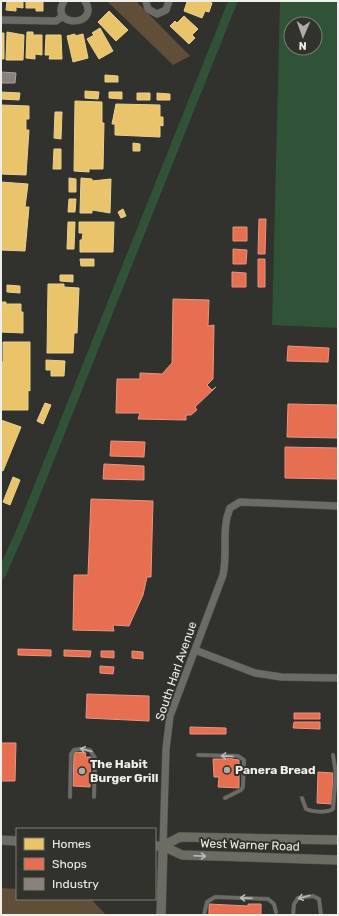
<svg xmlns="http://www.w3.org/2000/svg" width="339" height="916" font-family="Rubik,sans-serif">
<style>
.green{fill:#614e39}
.water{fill:#305338;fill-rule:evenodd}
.homes{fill:#e9c46a;stroke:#ead190}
.shops{fill:#e76f51;stroke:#e9957f}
.industry{fill:#8a817c;stroke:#a8a29d}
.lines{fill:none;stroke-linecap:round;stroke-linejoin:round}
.canal{stroke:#305338;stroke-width:9}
.lane-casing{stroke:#50504c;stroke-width:4.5}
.street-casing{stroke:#50504c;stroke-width:8}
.secondary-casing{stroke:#50504c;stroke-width:10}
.lane{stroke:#6b6c68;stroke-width:3.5}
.street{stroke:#6b6c68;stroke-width:7}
.secondary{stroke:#6c6c65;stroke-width:9}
.oneway{stroke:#babab6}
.oneway2{stroke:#babab5}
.poi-dot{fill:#acaca8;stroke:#32322c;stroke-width:1.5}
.labels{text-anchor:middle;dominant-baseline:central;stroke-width:4;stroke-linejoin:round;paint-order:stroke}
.street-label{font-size:12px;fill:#eeeeea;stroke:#32322c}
.poi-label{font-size:12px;font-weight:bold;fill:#eeeeea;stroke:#32322c;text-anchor:start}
</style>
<rect width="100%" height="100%" fill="#31312d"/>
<path class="green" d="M107,1H136L190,56L173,65Z
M1,888L17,889V899H91L106,915H1Z"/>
<path class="water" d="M280,1H338V328L272,325ZM291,24H315V48H291Z"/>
<path class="homes" d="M7,1H23V8L16,7V11L6,10Z
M26,1H43V11H36V8H26Z
M184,1H206L212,3L209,12L205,11L202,18L184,11L187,2Z
M109,11L128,30L116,41L98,22Z
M184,16L198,29L192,35L195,38L189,44L170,26L175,21L177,23Z
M100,28L113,51L99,59L87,39L94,35L92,33Z
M7,32L24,35L23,60H6Z
M27,32H33V35H42V55L35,54V59L26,58Z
M1,33H4V59H1Z
M75,34V36L83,34L88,58L73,62L67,36Z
M46,35H61L62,59H49L50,55H45Z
M105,75L118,76V82H105Z
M85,91L99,92L98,99L85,98Z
M1,92L20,93L19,100L1,99Z
M109,92H122V99L109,98Z
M137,93H150V100H137Z
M157,93L170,94V100H157Z
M75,101L102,102V123H104L103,169H89V172L74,171Z
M116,104L160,105V117H163V126L160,125V137L115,135V124H112Z
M1,105L29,106V119H26V130H29L26,175L1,174Z
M55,112H62L61,139L54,138Z
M133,143L140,144V151H133Z
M54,149H61V169H53Z
M69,178L76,179V192H69Z
M81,178L92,179V181L111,179L110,213L92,210V213H80Z
M1,182L28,184L25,207H29L25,251L1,250Z
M69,199H76L75,212H68Z
M123,209L126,216L121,218L118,212Z
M68,222H75L74,249H67Z
M79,222H114L113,252H80V240H82L83,233H79Z
M80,259H94V266H81Z
M60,275H73V282L60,281Z
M48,284H64V287L79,288L77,333H74L73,353H47Z
M7,285L20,286V293L7,292Z
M1,302H6V304H21V312H23V333L1,332Z
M3,342H30V391L28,390V410H1V362H3Z
M46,360L65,361L64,376H51V370H46Z
M45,403L51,405L43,424L37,421Z
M1,420L21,427L3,471L1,470Z
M13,477L20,480L10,505L3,502Z"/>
<path class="shops" d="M259,219H266L265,254H258Z
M233,227H247V241H233Z
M233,249L247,250L246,264H233Z
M258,259H265V287H258Z
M232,272L246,273V287H232Z
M173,299L209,300L208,326L214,325L213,379L207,385L212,390L216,387L195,407L197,410L191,415H186V420L138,419L140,413H116L117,379H140V373L162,374L172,363Z
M288,346L329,348L328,362L287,361Z
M288,404L338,405V438L287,437Z
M111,441L145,442L144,457L110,456Z
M285,447L338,448V479L285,478Z
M104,464L144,466V480L103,479Z
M91,499L153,501L151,577H147L143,595L129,626L113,625L114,631L73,630L74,575H88Z
M18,649L51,650V656L18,655Z
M64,650L91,651L90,657L64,656Z
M101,651H114V658L101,657Z
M132,651L143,652V659L132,658Z
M100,666L114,667L113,674L100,673Z
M87,694L149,696V721L86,718Z
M294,713H320V719H294Z
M294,722H320V729L293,728Z
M190,727L226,728V734H190Z
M1,743H16L15,781H1Z
M74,752L86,753L85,757H91L90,787L73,786Z
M228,756L232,757V759L239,760V788L218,787L219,777H214L213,759H228Z
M318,772L333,773L332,804L317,803Z
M209,904L248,906V904H261V915H209Z"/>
<path class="industry" d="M1,72L16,73L15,83H1Z"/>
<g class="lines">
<path class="canal" d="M1,575L22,528L233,1"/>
<defs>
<path id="lane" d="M198,755L238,756L244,760L243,787L241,790L225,798
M70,797L71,754L74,750L80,749L90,750L95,758L94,797
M302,798L306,809C313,812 327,813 333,809L336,774L333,755
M204,915L207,902L215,897L268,899L274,904L276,912
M293,915L294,904L298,898L313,896L319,899L321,915"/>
<path id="street" d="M64,1C48,28 101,27 85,1
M146,1L148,9L157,14L166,10L169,1
M1,20L56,21L63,16
M195,650L255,673L281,677L338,678
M163,846L166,749L170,716L223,575C228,553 221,529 230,508L240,502L338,506"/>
<path id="secondary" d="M1,840L17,841
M155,846H163L182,855L338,860
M163,846L180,837L338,840
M161,915L163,846"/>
</defs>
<use href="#lane" class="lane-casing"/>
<use href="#street" class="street-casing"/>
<use href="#secondary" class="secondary-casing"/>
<use href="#lane" class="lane"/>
<use href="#street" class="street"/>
<use href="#secondary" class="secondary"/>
</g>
<defs><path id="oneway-shaft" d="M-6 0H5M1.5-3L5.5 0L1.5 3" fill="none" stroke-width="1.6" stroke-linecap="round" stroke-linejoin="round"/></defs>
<g class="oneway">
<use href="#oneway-shaft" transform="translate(86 750) rotate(-165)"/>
<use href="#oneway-shaft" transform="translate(227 756) rotate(-178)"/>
<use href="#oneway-shaft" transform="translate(304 897) rotate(165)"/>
<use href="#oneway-shaft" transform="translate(246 898) rotate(-178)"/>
</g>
<use class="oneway2" href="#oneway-shaft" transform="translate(200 856) rotate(2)"/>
<g class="poi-dot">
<circle cx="227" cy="770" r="4"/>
<circle cx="82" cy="771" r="4"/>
</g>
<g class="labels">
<g class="street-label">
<text transform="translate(176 671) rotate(-71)">South Harl Avenue</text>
<text transform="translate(250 845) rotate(2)">West Warner Road</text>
</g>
<g class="poi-label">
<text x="90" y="764">The Habit<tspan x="90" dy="14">Burger Grill</tspan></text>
<text x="235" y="770">Panera Bread</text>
</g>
</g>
<rect width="339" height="916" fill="none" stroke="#eeeeea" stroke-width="4"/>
<rect x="16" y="828" width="140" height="72" fill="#32322c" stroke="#7d7d78"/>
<rect x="24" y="838" width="20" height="12" fill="#e9c46a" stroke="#7d7d78"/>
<text x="52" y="848" font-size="12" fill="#eeeeea">Homes</text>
<rect x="24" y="858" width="20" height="12" fill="#e76f51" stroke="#7d7d78"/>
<text x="52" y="868" font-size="12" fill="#eeeeea">Shops</text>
<rect x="24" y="878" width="20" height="12" fill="#8a817c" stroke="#7d7d78"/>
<text x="52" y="888" font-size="12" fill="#eeeeea">Industry</text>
<g transform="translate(303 36) rotate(182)"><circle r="19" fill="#32322c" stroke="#7d7d78"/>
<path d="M0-3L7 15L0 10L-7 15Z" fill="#acaca8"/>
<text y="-6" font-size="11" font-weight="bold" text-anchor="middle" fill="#eeeeea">N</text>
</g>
</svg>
